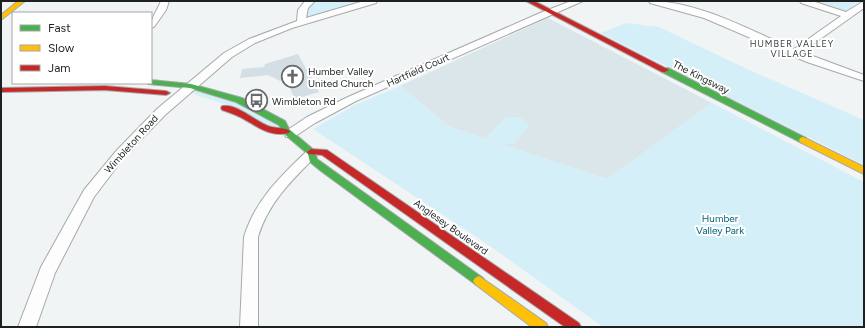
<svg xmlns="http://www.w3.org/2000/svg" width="865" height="328" font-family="Figtree,sans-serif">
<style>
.built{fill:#dbe6ea}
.green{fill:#d4eff7}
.building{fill:#d4dee5}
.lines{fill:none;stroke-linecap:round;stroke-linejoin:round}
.street-casing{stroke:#a6a9aa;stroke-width:2}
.fast-casing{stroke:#a6a9aa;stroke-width:2}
.slow-casing{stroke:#a6a9aa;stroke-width:2}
.jam-casing{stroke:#a6a9aa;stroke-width:2}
.street{fill:#fdfdfe;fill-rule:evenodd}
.fast{fill:#4caf50;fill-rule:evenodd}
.slow{fill:#ffc107;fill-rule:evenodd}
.jam{fill:#c62828;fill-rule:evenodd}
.labels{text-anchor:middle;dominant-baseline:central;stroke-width:4;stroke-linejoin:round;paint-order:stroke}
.far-neighbourhood-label{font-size:9px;letter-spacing:1px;fill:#383f41;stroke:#fff}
.street-label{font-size:10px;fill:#1e2122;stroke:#fff}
.poi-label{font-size:10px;fill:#1e2122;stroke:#fff;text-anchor:start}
.park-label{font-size:10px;fill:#005f73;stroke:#fff}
</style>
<rect width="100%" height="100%" fill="#f0f4f5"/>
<path class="built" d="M548,18L712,103L607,179L450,127L400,86Z"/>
<path class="green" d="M321,1H368L307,18L305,15L311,5Z
M810,1H860L846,11L843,12Z
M626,23L659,27L747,69L864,120V165L601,33Z
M400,86L450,127L498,143L486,137L506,117H520L528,124V128L514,144H502L607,179L712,103L864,182V322L862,327H603L490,246L313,129L357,104Z
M193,90L221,96L279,124L272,128L228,105L199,96L191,92Z"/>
<path class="building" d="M298,54L319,92L295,99L285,78L280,81L268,75L240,78L242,69L264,67L265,64Z"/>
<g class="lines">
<defs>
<path id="street" d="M161,1H169L166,10L154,27L151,28C151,17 157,11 161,1Z
M305,1H315L308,8L306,18L364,1H377L376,3L292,28L255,43L232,57L165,115L125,156L94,197L55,273L36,327H18L41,267L84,190L117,150L157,109L224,53L249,39L297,21L298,10Z
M571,1H583L356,101L315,123L294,137H286L284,134L286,131L307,117L348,97L540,13Z
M649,1C699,1 749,30 794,49L841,16L801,3L800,1H812L846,12L864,1V8L802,52L864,75V81L807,62L704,18L650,3Z
M312,149L316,150L318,153L316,156C292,180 268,203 258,237V327H240L244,237C255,200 281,176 308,150Z"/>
<path id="fast" d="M662,68H668L806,138L807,140L803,143L800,142L662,72Z
M151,80L191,84L242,98L285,121L289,129L315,151L317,159L483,278L485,281L483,284L479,286L475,284L321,171L310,162L308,154L283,133L279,125L236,102L190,88L148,84L151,83Z"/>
<path id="slow" d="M18,1H25L1,20V15Z
M803,137L864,167V174L800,142L799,140L800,138Z
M479,276L546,323L548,327H532L475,284L473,281L475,278Z"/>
<path id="jam" d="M526,1H534L669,70L665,72H662Z
M105,86L166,91L170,93L166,95L105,90L1,92V88Z
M222,106C236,103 254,120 266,125C273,129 286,127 290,131L289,133C269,138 256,125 240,117C234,114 228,112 222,110L221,108Z
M311,149L327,150L579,323L581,327H565L322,155L308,154L307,152Z"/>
</defs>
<use href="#street" class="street-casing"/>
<use href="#fast" class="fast-casing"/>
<use href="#slow" class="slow-casing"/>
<use href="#jam" class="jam-casing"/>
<use href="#street" class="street"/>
<use href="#fast" class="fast"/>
<use href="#slow" class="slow"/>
<use href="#jam" class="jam"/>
</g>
<defs>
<symbol id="church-ring" viewBox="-11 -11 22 22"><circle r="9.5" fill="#fff" stroke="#686b6c" stroke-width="1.5"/><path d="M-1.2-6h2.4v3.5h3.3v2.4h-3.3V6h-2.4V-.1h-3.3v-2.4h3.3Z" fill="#686b6c"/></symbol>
<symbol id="bus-ring" viewBox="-11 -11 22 22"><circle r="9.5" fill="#fff" stroke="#686b6c" stroke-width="1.5"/><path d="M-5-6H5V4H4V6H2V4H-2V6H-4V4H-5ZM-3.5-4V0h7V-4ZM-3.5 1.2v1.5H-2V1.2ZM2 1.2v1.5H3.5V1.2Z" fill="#686b6c"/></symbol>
</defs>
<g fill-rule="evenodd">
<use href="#church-ring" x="280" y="64" width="25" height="25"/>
<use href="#bus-ring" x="244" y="88" width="25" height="25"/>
</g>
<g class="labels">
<g class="far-neighbourhood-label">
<text x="792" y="43">HUMBER VALLEY<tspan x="792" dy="10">VILLAGE</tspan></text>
</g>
<g class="street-label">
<text transform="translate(418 70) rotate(-24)">Hartfield Court</text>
<text transform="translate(701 77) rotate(27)">The Kingsway</text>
<text transform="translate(131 144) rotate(-48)">Wimbleton Road</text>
<text transform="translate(451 227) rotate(35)">Anglesey Boulevard</text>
</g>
<g class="poi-label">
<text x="308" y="71">Humber Valley<tspan x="308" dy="12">United Church</tspan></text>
<text x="272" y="101">Wimbleton Rd</text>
</g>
<g class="park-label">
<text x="720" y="218">Humber<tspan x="720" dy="12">Valley Park</tspan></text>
</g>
</g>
<rect width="865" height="328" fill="none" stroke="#1e2122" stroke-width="4"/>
<rect x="12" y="12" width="140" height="72" fill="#ffffff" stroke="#a5a6a7"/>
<rect x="20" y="25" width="20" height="6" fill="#4caf50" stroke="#a5a6a7"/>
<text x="48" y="32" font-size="12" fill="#1e2122">Fast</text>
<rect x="20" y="45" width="20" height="6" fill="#ffc107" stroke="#a5a6a7"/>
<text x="48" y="52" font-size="12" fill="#1e2122">Slow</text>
<rect x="20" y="65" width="20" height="6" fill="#c62828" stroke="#a5a6a7"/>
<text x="48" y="72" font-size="12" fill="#1e2122">Jam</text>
</svg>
